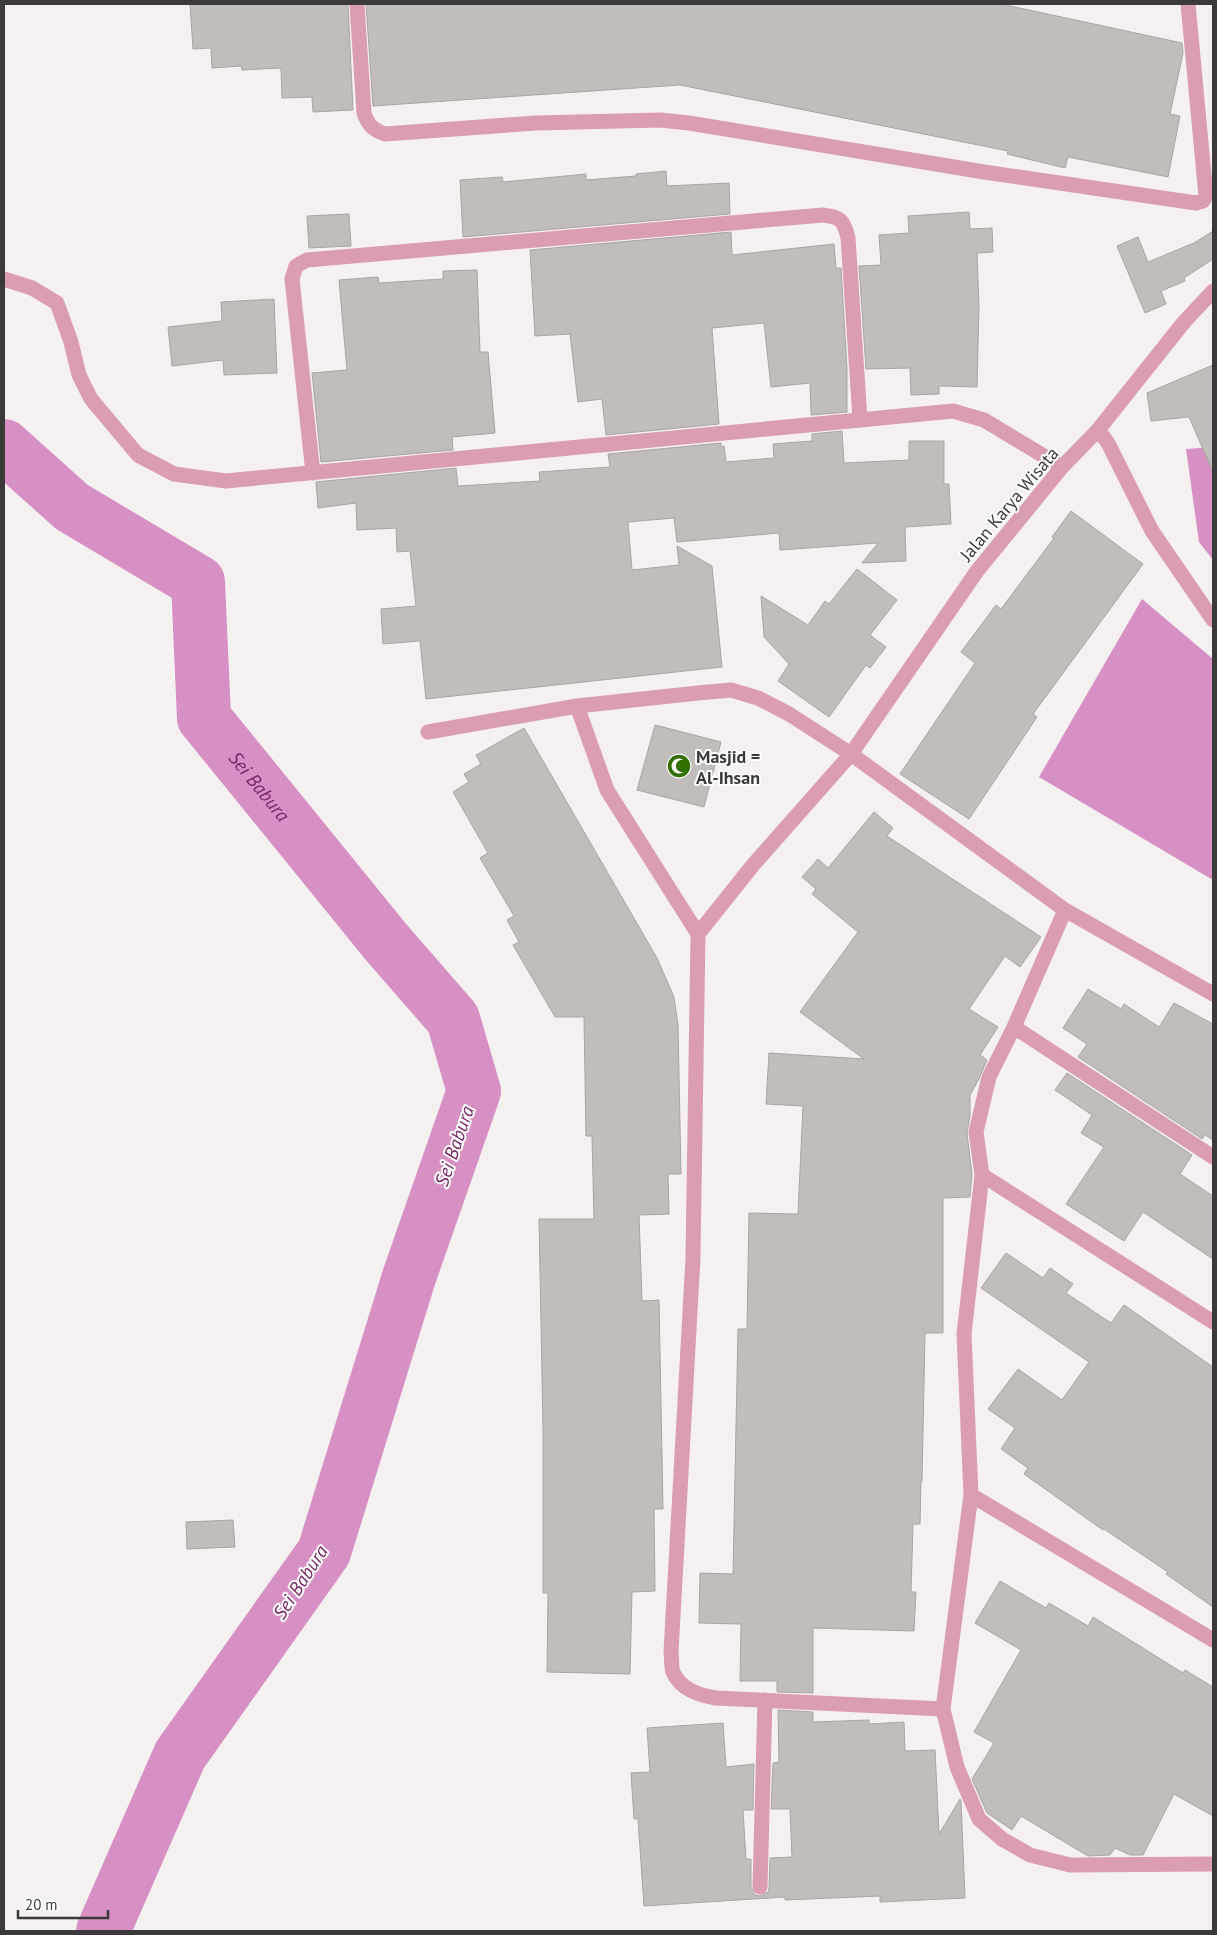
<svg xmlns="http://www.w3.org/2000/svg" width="1217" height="1935" viewBox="0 0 1217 1935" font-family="'PT Sans',sans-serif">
<rect width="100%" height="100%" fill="#f5f1f1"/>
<!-- water -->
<path fill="#d790c4" d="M1213 447V560L1199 542 1186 449Z
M1142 599 1213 659V880L1039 777Z"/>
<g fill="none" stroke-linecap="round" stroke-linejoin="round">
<!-- river -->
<path stroke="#d790c4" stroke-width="54" id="s1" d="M4 446 72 507 198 582 204 718 386 942 453 1019 474 1091 409 1277 324 1552 180 1755 103 1931"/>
</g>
<!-- building -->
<path fill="#c0bdbb" stroke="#a9a5a4" d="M190 4H348L353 110 313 112 312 97 282 98 281 68 242 70 241 66 212 68 211 48 193 49Z
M366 4H1001L1182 43 1183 53 1170 114 1180 116 1168 177 1068 157 1065 168 1007 154 1008 151 680 85 373 106Z
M666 171 667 186 729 183 730 214 463 237 460 180 502 177 503 182 586 174V180L636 176V174Z
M969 212 970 229 992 228 993 252 977 253 979 306 977 387 939 386V394L911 395 910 368 866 369 859 266 881 265 879 235 909 233 908 216Z
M349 214 351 246 309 248 307 216Z
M1213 231V259L1184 278 1185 281 1161 291 1166 304 1145 313 1117 246 1138 237 1148 262 1194 243Z
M731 232 732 255 834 244 836 268H841L847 369V412L811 415 810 383 771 387 764 323 712 328 719 424 606 435 602 399 578 402 570 334 535 336 530 250Z
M477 270 480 352H488L495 433 452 437 453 450 321 462 312 373 347 370 339 280 378 277 379 283 443 279V271Z
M274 299 277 373 224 375 223 360 172 366 168 327 222 321 221 302Z
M1213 365V472L1189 417 1151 421 1147 393Z
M842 431 844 463 909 460V441H944V484H949L951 524 905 527 906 561 862 563 878 543 780 550 779 533 677 542 674 518 628 522 632 570 679 565 677 546 712 566 722 667 426 699 420 641 383 644 381 609 416 606 410 551 397 552 396 528 357 530 356 503 318 508 316 482 456 468 458 486 540 481 539 472 610 467 608 454 721 443V447L724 446 726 462 774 458 773 444 812 441V434Z
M1071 511 1143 564 1033 714 1037 717 969 819 900 774 975 663 961 652 996 605 1001 609 1054 538 1052 537Z
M857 569 897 600 870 635 886 647 870 668 866 665 829 717 778 681 789 664 764 637 761 596 808 625 825 601 829 604Z
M655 725 721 742 704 807 637 790Z
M524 728 657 958 674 997 678 1025 681 1174H668L669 1214 639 1215 642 1301 659 1300 663 1509H654L655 1591 632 1592 630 1674 547 1672 548 1593H543V1428L539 1219H594L592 1136H586L584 1017H555L544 998 513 945 519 942 507 920 514 916 480 858 488 853 453 792 469 782 464 774 481 764 476 755Z
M874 812 893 828 887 836 1041 937 1020 967 1005 956 969 1009 998 1027 980 1055 987 1060 978 1081 970 1095V1116L967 1133 972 1174 970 1197 943 1198V1333H925L922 1481H921L920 1524H913L912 1559 911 1592H916L914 1631 813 1628V1693L777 1692V1681H740L741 1624 699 1623 700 1573 733 1574 738 1329H747L749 1213 798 1214 803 1106 766 1104 769 1053 864 1059 800 1012 858 932 812 894 816 889 802 877 818 859 828 868Z
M1088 989 1121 1009 1124 1004 1159 1027 1174 1003 1213 1024V1140L1205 1135 1202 1139 1078 1057 1087 1044 1063 1028Z
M1067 1073 1192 1155 1180 1174 1213 1196V1259L1143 1212 1124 1241 1066 1204 1104 1147 1081 1133 1092 1115 1055 1090Z
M1006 1253 1043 1278 1050 1268 1073 1284 1066 1293 1111 1323 1124 1305 1213 1367V1607L1166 1574 1168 1572 1104 1529 1103 1530 1024 1474 1028 1468 1001 1449 1015 1428 988 1409 1018 1369 1062 1400 1089 1362 981 1288Z
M233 1520 235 1547 187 1549 186 1522Z
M1000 1581 1046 1608 1049 1603 1088 1626 1093 1617 1183 1673 1185 1670 1213 1687V1816L1174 1794 1143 1855H1130L1115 1848 1110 1855 1088 1856 1021 1816 1012 1830 987 1813 972 1779 994 1743 974 1732 1021 1650 975 1623Z
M778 1710 813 1712V1722L869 1720V1724L904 1722 905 1751 935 1750 939 1834 960 1799 961 1801 965 1898 880 1902V1896L785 1900V1897L644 1906 638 1819H634L631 1773 650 1772 647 1728 723 1723 726 1767 754 1764 753 1810H743L746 1859H751V1887L755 1895 760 1896 768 1892 769 1888 770 1858 792 1857 790 1809H771L773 1763 779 1762Z"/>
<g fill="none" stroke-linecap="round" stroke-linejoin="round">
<!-- minor -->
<path stroke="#db9eb0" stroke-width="15" d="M357 4 364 113C368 125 373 130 385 134L536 123 660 120 689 123 984 172 1196 203 1203 201 1206 196 1188 4
M4 279 32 288 57 303 71 342 79 375 91 399 138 455 174 474 226 481 953 411 984 420 1062 467
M1098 430 1108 443 1152 531 1213 620
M313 473 292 279 296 266 307 260 823 215C841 217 844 221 848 238L860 419
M577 706 607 790 698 934
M428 732 577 706 698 693 731 690 758 698 789 714 851 754 1065 910 1213 994
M1065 910 1014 1027 989 1077 976 1132 982 1175 964 1334 971 1495 943 1709 957 1767 979 1819 1002 1839 1030 1855 1070 1865 1213 1864
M1014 1027 1213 1157
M982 1175 1213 1322
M971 1495 1213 1640
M943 1709 716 1698C699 1695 681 1690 673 1672 671 1667 672 1658 671 1652L693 1258 698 934 753 865 851 754 977 571 1062 467 1098 430 1184 322 1213 291
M760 1887 765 1700"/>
</g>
<!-- icons -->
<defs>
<g id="mosque-disc" transform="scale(1.25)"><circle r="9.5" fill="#337002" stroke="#fff"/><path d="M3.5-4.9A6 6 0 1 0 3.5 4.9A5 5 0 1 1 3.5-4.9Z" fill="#fff"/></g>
</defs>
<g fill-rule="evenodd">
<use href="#mosque-disc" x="679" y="766"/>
</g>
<g text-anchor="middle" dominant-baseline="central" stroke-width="4" stroke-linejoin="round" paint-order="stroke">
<!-- street labels -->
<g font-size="18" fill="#3b3939" stroke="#fff">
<text transform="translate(1009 504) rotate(-50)">Jalan Karya Wisata</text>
</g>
<!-- poi labels -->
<g font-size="18" font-weight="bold" fill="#3b3939" stroke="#fff" text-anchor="start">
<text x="696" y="756">Masjid =<tspan x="696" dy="21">Al-Ihsan</tspan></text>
</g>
<!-- water labels -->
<g font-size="19" font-style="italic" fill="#782567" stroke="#fff">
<text stroke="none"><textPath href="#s1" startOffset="462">Sei Babura</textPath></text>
<text transform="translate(454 1146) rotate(-71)">Sei Babura</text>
<text transform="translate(300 1582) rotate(-57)">Sei Babura</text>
</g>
</g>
<!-- border -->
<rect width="1217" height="1935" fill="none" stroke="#3b3939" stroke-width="10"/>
<!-- scale -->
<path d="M18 1910v8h90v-8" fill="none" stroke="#3b3939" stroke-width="2.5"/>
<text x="25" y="1910" font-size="15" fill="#3b3939" stroke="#ffffff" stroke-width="4" paint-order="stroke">20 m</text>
</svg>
